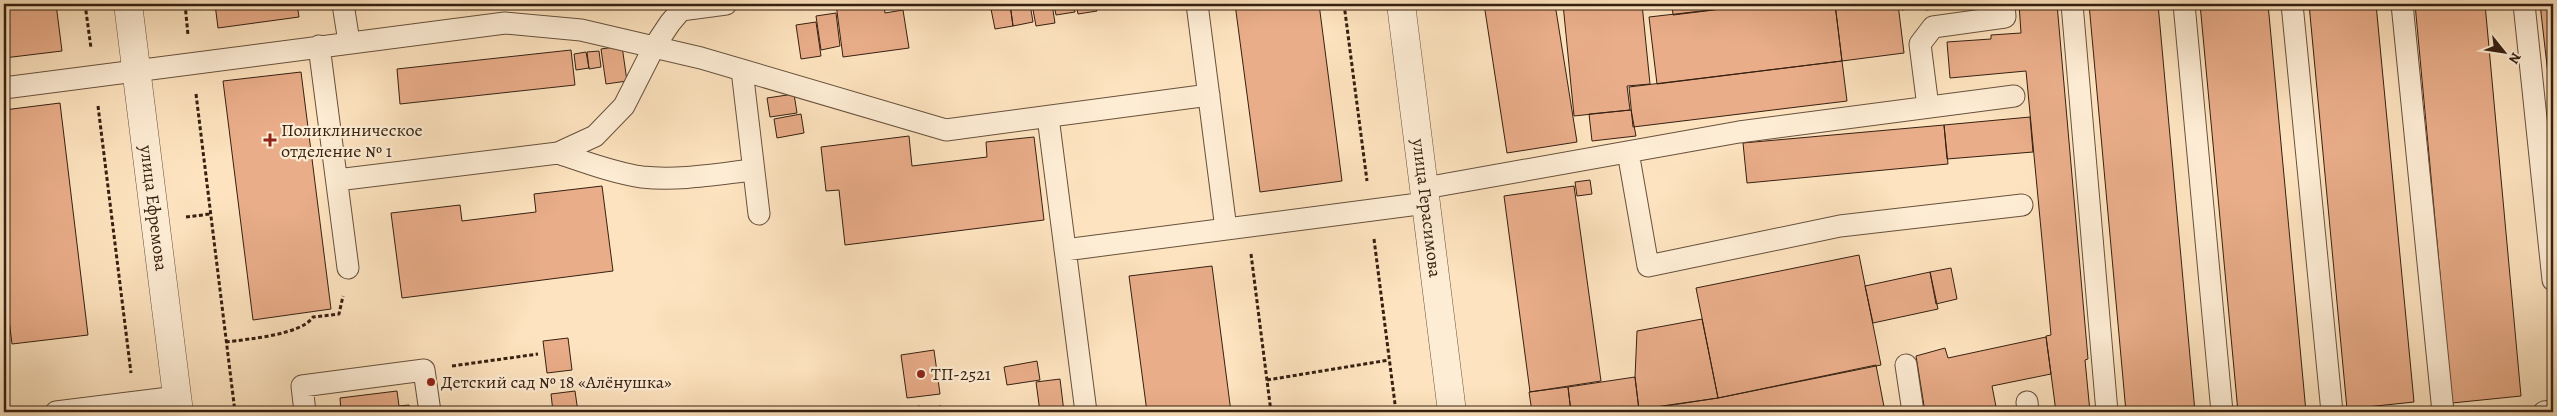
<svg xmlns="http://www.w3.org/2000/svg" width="2557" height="416" viewBox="0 0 2557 416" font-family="Alegreya,serif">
<rect width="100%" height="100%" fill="#fde3bf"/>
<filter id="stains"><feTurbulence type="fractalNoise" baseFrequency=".004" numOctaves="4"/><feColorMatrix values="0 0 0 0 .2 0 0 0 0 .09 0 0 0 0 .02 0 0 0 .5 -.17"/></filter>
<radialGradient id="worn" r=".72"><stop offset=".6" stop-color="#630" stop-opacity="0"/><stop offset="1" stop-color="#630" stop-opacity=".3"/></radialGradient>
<!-- building -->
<path fill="#e9ad89" stroke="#362011" d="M4 4H56L62 51 4 58Z
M215 4H297L299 17 218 28Z
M836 4H884L885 13 903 10 909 48 843 57Z
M990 4H1010L1013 26 995 29Z
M1010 4H1030L1033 22 1013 26Z
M1032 4H1052L1055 23 1036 26Z
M1054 4H1073L1075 12 1056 15Z
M1076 4H1095L1097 11 1078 14Z
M1098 4H1117L1098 6Z
M1235 4H1319L1342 181 1260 192Z
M1484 4H1555L1577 142 1507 153Z
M1563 4H1642L1650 84 1627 86 1630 110 1574 116Z
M1672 4H1763L1673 15Z
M1763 4H1835L1842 61 1657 84 1649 17Z
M1835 4H1898L1904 53 1842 61Z
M1901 4H1976L1926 10 1925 6 1902 10Z
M2019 4H2057L2088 359 2085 360 2090 412H2056L2046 336 2051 335 2026 71 1950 78 1947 42 1991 39V35L2021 33Z
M2089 4H2158L2195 412H2126Z
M2200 4H2268L2306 412H2238Z
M2309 4H2376L2414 402 2347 409Z
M2415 4H2485L2521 396 2452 403Z
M2540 4H2553V118Z
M836 13 840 46 821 50 816 16Z
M816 22 821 56 801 59 796 25Z
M622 46 627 81 606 84 601 49Z
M571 50 575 85 400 104 397 69Z
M599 51 601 67 589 69 587 52Z
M586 52 589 68 576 70 574 54Z
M1842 61 1847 101 1633 127 1629 87Z
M301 72 331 309 253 320 223 81Z
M794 94 797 113 770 117 767 98Z
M60 103 88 335 12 344 4 278V110Z
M1631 110 1636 136 1592 141 1589 114Z
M801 114 804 133 777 138 774 119Z
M2030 117 2033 152 1947 159 1944 125Z
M1944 125 1948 164 1747 183 1743 143Z
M909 136 912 166 987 157 986 142 1034 137 1044 220 845 245 839 190 826 191 821 147Z
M1590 180 1592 194 1577 196 1575 182Z
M602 186 613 271 402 298 391 213 460 205 462 221 536 212 534 194Z
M1574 186 1601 381 1530 392 1504 196Z
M1859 255 1881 365 1718 398 1696 288Z
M1212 266 1231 412H1147L1129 276Z
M1951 268 1957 299 1936 304 1930 272Z
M1930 272 1938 309 1873 323 1865 286Z
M1702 319 1718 398 1639 410 1635 377 1637 331Z
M2046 337 2051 374 1992 386 1997 412H1925L1916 356 1945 348 1948 358Z
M568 338 572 370 547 373 543 341Z
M934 350 940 394 907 398 901 355Z
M1037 361 1040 380 1007 385 1004 367Z
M1876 365 1885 412H1620L1718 398Z
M1635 377 1639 410 1571 412 1568 387Z
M1060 379 1064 412H1040L1036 382Z
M1568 387 1571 412H1532L1529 392Z
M397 391 399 406 409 405 410 412H341L340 398Z
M575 391 578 412H553L551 394Z
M920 406 921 412H908L907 408Z
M941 406 942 412H921L920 409Z"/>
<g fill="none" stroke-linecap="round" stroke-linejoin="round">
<!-- service casing -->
<g stroke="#68513c" stroke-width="23">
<path id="service" d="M343 4 349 42
M1197 4 1226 229
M2072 4 2107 412
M2184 4 2222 412
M2292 4 2332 412
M2402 4 2443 412
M2524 4 2553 280
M319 46 348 268
M742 70 759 214
M4 88 505 23 581 30 701 58 946 130 1209 95
M1928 107 1920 44 1933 27 2005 17 2004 4
M1048 117 1086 412
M1628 152 1648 266 1840 226 2022 205
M558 153C585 162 614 173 642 177 679 181 717 174 753 170
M337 180 558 153 595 136 624 106 654 47 670 23 681 10 726 4
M1425 188 1739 132 2014 96
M1065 250 1426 203
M1906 365 1913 412
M2027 402 2028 412
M56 412 177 397
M305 412 302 386 424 370 430 412
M2544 412 2553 411"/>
</g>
<!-- minor casing -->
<g stroke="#68513c" stroke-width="29">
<path id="minor" d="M128 4 179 412
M1401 4 1452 412"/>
</g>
<!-- path -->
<path stroke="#362011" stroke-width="3" stroke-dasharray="4 2.5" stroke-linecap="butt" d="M85 4 91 48
M185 4 188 35
M1344 4 1367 181
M196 94 235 412
M98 106 131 373
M186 217 210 214
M1374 239 1396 412
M1251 254 1271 412
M226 342C248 339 301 335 313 317L339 314 343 296
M452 366 538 354
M1267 380 1389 360"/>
<!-- service -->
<use href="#service" stroke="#feedd5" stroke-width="21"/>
<!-- minor -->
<use href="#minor" stroke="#feedd5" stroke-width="28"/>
</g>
<!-- markers -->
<g fill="#8f2418" stroke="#feedd5" stroke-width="2">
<path d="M267.5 132.5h5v5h5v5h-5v5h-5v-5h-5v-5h5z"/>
<circle cx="921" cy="374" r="5"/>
<circle cx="431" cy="382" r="5"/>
</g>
<g text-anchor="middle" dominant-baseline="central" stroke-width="4.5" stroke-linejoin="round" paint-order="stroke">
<!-- poi labels -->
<g font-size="18" fill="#362011" stroke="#feedd5" text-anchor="start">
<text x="281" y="130">Поликлиническое<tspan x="281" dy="21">отделение № 1</tspan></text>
<text x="931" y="374">ТП-2521</text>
<text x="441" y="382">Детский сад № 18 «Алёнушка»</text>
</g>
<!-- street labels -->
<g font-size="18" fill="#362011" stroke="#feedd5">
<text transform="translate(154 208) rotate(83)">улица Ефремова</text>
<text transform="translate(1427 208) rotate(83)">улица Герасимова</text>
</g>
</g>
<!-- margin -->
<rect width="2557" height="416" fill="none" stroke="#fde3bf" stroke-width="20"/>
<rect x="5" y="5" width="2547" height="406" fill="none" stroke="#362011" stroke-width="2.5"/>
<rect x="10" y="10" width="2537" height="396" fill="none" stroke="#362011"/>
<!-- north arrow -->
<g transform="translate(2504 52) rotate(120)" stroke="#feedd5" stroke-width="4" paint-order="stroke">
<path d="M0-4L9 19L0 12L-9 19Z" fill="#362011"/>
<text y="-8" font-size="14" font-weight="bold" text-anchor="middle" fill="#362011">N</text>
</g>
<rect width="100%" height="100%" filter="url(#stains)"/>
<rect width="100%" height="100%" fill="url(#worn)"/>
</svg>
